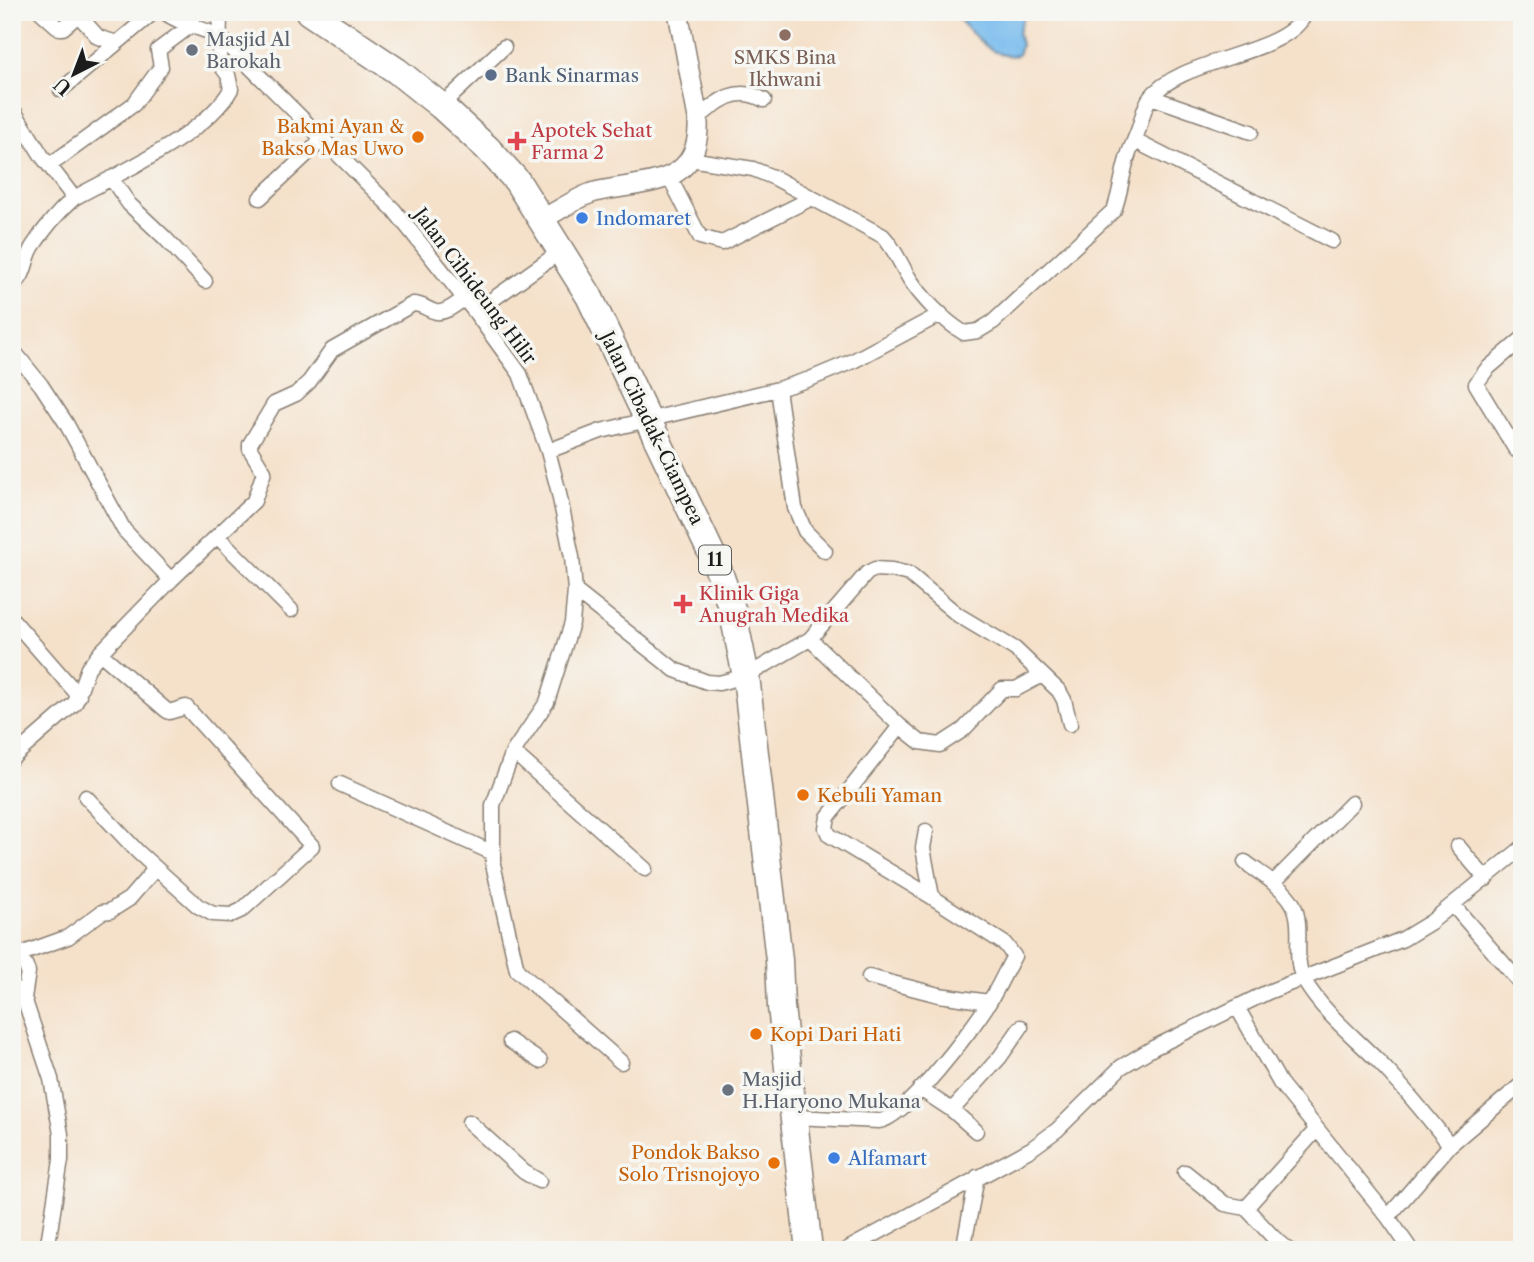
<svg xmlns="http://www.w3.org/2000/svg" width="1534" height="1262" viewBox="0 0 1534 1262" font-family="'Libre Caslon Text',serif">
<rect width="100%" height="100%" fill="#f6f6f2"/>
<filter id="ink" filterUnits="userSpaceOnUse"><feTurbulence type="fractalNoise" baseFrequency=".0143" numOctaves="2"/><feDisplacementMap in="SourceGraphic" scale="14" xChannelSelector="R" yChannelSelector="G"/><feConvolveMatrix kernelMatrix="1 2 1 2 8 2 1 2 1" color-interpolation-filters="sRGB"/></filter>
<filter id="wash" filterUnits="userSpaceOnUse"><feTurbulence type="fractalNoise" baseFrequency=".00686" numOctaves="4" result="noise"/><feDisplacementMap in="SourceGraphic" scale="28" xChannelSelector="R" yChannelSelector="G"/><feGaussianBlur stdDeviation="1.57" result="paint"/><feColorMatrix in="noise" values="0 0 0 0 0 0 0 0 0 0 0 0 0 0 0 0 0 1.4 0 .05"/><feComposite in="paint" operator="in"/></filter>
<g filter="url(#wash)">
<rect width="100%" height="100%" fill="#f5e1ca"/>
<!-- water -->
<path fill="#77bbed" stroke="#4a6c84" stroke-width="2" d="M952 12H1025L1018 33 1021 45 1018 55C990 61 970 29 952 12Z"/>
</g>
<g filter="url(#ink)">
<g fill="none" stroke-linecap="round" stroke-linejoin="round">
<!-- street casing -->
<g stroke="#887e73" stroke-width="17">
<path id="street" d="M41 12 59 28H63L76 17 81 18 98 37 117 43
M164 12C180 24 201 28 219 36L394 210 475 312 520 374 548 451 558 489 572 557 575 591 572 623 547 702 513 752 493 805V864L517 970 621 1062
M61 90 154 12
M1151 97 1251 132
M441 106 504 47
M12 108 42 156 74 198
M698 118C719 100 737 85 764 100
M1135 141 1332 241
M690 159 753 169 775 178 883 236C895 249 900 263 909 278 922 298 944 321 964 333L978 331 993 322 1114 210C1121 192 1122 172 1129 153 1132 145 1136 137 1139 128 1142 119 1144 106 1150 98 1182 56 1287 57 1306 12
M50 165 134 104 161 67 158 50 193 24
M111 178 129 204 165 238 205 281
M670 178 700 237 722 243 812 198
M260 198 323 139
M12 286C27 276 24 260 33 246 44 229 58 212 74 198 119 173 207 134 231 89L228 75 219 63 220 12
M475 312 561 251
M12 349 41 385 66 423 124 530 171 580
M778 389 795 508 805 531 825 551
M1516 450 1476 384 1487 369 1522 339
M548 451 601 431 778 389 810 379 853 361 941 314
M217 536 291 610
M575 591 675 670 707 682 719 683 746 676 810 639 867 573 875 569 892 570 909 574 958 615 1015 649 1059 691 1064 700 1070 724
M12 619 79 696
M900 726 920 742 940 745 963 730 1002 689H1016L1042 675
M513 752 645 869
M12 758 75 703 88 668 100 653 171 580 254 501 264 472 250 449V444L274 404 296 394 309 382 332 350 413 304C423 304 427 310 436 312 445 314 456 304 464 299
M340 784 493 853
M86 797 138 852 198 906 213 914 231 915 242 910 312 846 186 707 169 712 166 710 100 653
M926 831 923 848 932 897
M1458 846 1486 879
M1245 862C1260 874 1283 886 1293 904 1305 928 1291 958 1305 982 1324 1013 1351 1034 1377 1060 1403 1086 1427 1116 1450 1145
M1273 883 1352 803
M1453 905 1522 985
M12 950 25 964 28 972 24 998 51 1079 61 1134V1160L47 1250
M18 955 68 937 102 912 110 911 129 899 155 869
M869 977 939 995 989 1002
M12 986 24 998
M1237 1007 1280 1083 1388 1217 1411 1250
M510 1041 540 1061
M920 1089 952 1110 1000 1057 1021 1027
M952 1110 976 1131
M794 1117 879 1121C905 1119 973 1028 988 1004 998 989 1005 972 1014 956L1005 944 932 897 829 835 826 828 828 817 900 726 810 639
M469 1122 524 1172 539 1181
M1185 1172 1225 1204 1246 1208 1273 1237 1289 1250
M1246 1208 1317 1129
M1388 1217 1450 1145 1522 1084
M846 1250 1031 1149 1057 1130 1121 1067 1153 1048 1268 992 1403 939 1431 922 1522 848
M963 1250 977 1177"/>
</g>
<!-- secondary casing -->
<g stroke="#887e73" stroke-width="22">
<path id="secondary" d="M542 219C559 211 577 197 595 192 645 180 702 189 698 118L678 12"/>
</g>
<!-- highway casing -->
<g stroke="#887e73" stroke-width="29">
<path id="highway" d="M309 12 397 71 441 106 487 148 517 181 589 296 716 563 732 609 746 676 779 960 781 1007 809 1250"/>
</g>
<!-- street -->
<use href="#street" stroke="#fff" stroke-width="14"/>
<!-- secondary -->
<use href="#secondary" stroke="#fff" stroke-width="19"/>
<!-- highway -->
<use href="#highway" stroke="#fff" stroke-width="26"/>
</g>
</g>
<!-- markers -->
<circle fill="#8d6e63" stroke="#f6f6f2" stroke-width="2.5" cx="785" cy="35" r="7"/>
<g fill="#6b7280" stroke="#f6f6f2" stroke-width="2.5">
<circle cx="192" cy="50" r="7"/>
<circle cx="728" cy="1090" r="7"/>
</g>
<circle fill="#5c6f8a" stroke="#f6f6f2" stroke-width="2.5" cx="491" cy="75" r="7"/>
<g fill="#e8710a" stroke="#f6f6f2" stroke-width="2.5">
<circle cx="418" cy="137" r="7"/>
<circle cx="803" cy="795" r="7"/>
<circle cx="756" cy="1034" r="7"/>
<circle cx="774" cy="1163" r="7"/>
</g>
<g fill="#e0444e" stroke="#f6f6f2" stroke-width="2.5">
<path d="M513.5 130.5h7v7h7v7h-7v7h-7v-7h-7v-7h7z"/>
<path d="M679.5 593.5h7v7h7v7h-7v7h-7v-7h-7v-7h7z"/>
</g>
<g fill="#3f7fe0" stroke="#f6f6f2" stroke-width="2.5">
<circle cx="582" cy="218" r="7"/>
<circle cx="834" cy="1158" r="7"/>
</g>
<g text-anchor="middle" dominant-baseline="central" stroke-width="7" stroke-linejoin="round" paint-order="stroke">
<!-- shield labels -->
<rect fill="#f6f6f2" stroke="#5d5d5c" stroke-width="2" x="699" y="545.5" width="32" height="29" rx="5"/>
<g font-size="18" font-weight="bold" fill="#1c1c1c">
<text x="715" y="560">11</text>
</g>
<!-- worship labels -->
<g font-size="19" fill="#5b616d" stroke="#f6f6f2" text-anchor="start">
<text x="206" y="39">Masjid Al<tspan x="206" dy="22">Barokah</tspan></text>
<text x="742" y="1079">Masjid<tspan x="742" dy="22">H.Haryono Mukana</tspan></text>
</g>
<!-- education labels -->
<g font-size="19" fill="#785e54" stroke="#f6f6f2">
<text x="785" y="57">SMKS Bina<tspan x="785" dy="22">Ikhwani</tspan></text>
</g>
<!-- service labels -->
<g font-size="19" fill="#4e5e75" stroke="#f6f6f2" text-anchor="start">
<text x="505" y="75">Bank Sinarmas</text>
</g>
<!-- food labels -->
<g font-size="19" fill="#c56008" stroke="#f6f6f2" text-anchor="end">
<text x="404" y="126">Bakmi Ayan &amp;<tspan x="404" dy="22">Bakso Mas Uwo</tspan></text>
<text x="817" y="795" text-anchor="start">Kebuli Yaman</text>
<text x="770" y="1034" text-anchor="start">Kopi Dari Hati</text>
<text x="760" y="1152">Pondok Bakso<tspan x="760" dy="22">Solo Trisnojoyo</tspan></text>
</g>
<!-- health labels -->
<g font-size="19" fill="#be3a42" stroke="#f6f6f2" text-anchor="start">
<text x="531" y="130">Apotek Sehat<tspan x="531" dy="22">Farma 2</tspan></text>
<text x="699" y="593">Klinik Giga<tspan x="699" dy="22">Anugrah Medika</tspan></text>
</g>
<!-- shop labels -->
<g font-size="19" fill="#366cbe" stroke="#f6f6f2" text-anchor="start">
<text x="596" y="218">Indomaret</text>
<text x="848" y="1158">Alfamart</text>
</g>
<!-- street labels -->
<g font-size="19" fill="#1c1c1c" stroke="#f6f6f2">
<text transform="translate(475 286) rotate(53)">Jalan Cihideung Hilir</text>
<text transform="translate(652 428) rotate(64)">Jalan Cibadak-Ciampea</text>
</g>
</g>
<!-- margin -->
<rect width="1534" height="1262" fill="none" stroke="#f6f6f2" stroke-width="42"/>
<!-- north arrow -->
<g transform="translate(74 74) rotate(222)" stroke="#f6f6f2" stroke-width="5" paint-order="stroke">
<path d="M0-5L12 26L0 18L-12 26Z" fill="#1c1c1c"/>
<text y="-10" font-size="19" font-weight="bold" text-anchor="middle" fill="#1c1c1c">U</text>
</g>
</svg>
